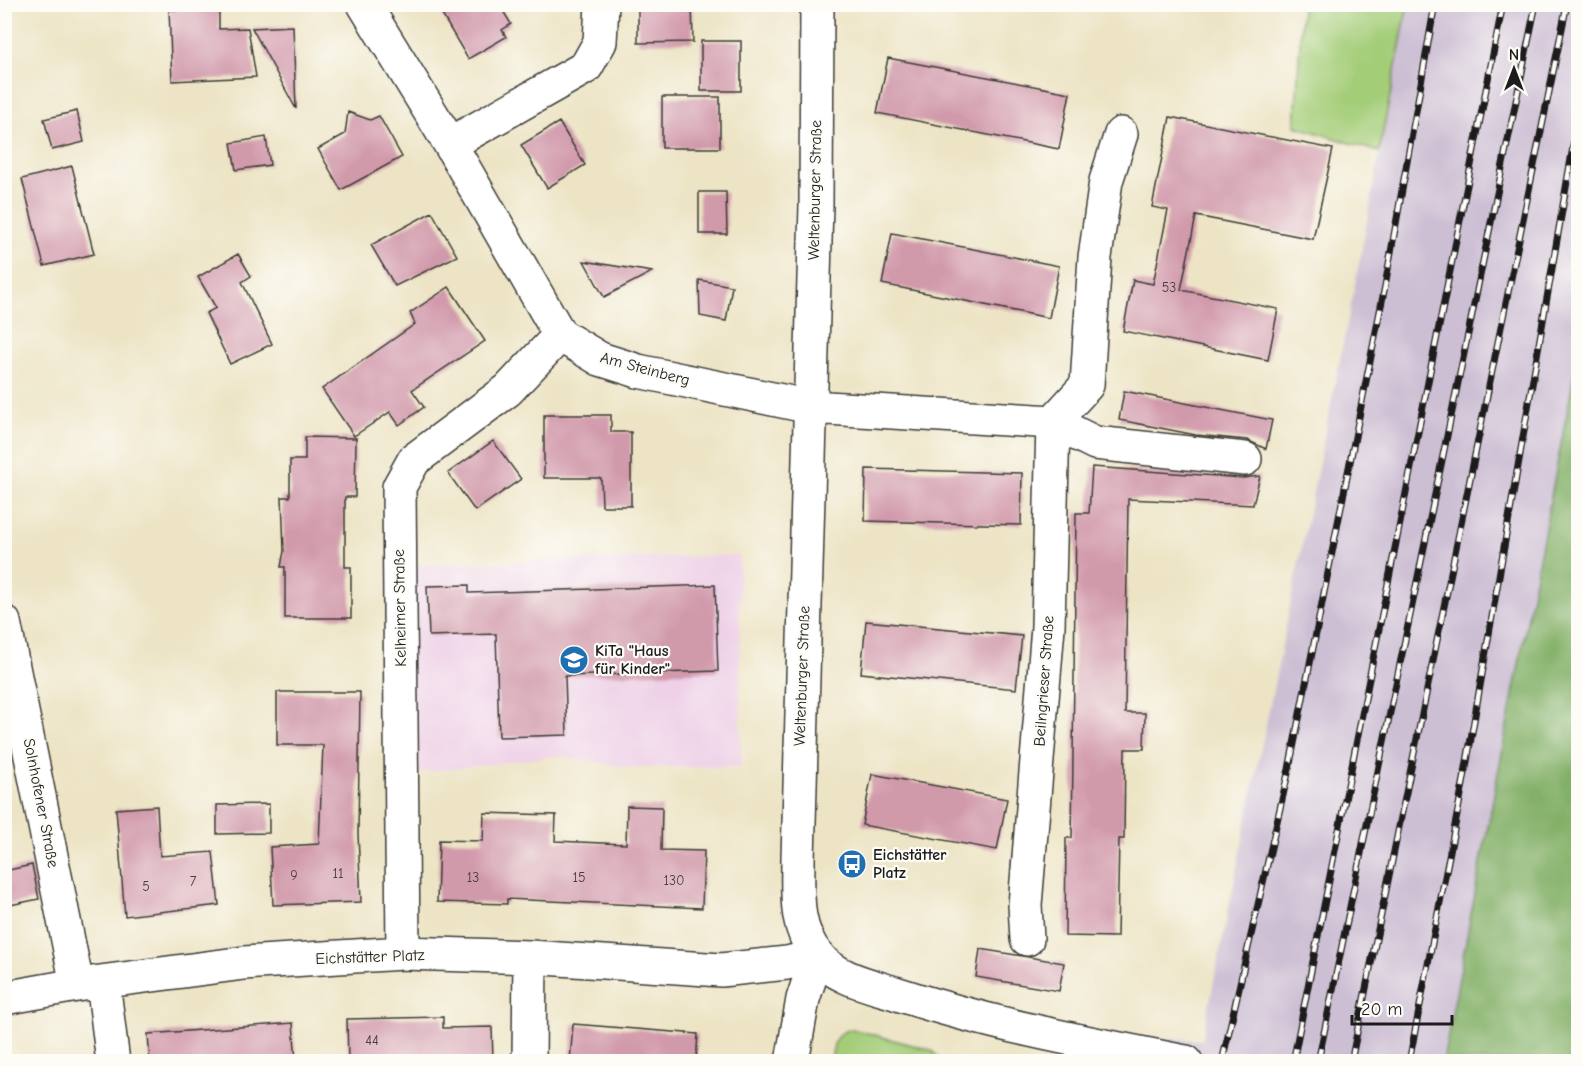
<svg xmlns="http://www.w3.org/2000/svg" width="1583" height="1066" viewBox="0 0 1583 1066" font-family="'Comic Neue',sans-serif">
<rect width="100%" height="100%" fill="#fdfcf7"/>
<filter id="ink" filterUnits="userSpaceOnUse"><feTurbulence type="fractalNoise" baseFrequency=".0167" numOctaves="2"/><feDisplacementMap in="SourceGraphic" scale="12" xChannelSelector="R" yChannelSelector="G"/><feConvolveMatrix kernelMatrix="1 2 1 2 8 2 1 2 1" color-interpolation-filters="sRGB"/></filter>
<filter id="wash" filterUnits="userSpaceOnUse"><feTurbulence type="fractalNoise" baseFrequency=".008" numOctaves="4" result="noise"/><feDisplacementMap in="SourceGraphic" scale="24" xChannelSelector="R" yChannelSelector="G"/><feGaussianBlur stdDeviation="1.35" result="paint"/><feColorMatrix in="noise" values="0 0 0 0 0 0 0 0 0 0 0 0 0 0 0 0 0 1.4 0 .05"/><feComposite in="paint" operator="in"/></filter>
<g filter="url(#wash)">
<rect width="100%" height="100%" fill="#ede4c5"/>
<!-- built -->
<path fill="#eed0e7" d="M739 555 741 767H627L558 756 409 774 407 565Z"/>
<!-- industrial -->
<path fill="#ccbed3" d="M1408 5H1578V355L1443 1061 1149 1062 1156 1038 1202 1040 1354 290Z"/>
<!-- green -->
<path fill="#a4cd78" stroke="#60744a" stroke-width="1.5" d="M1302 5H1408L1379 152 1295 126Z
M852 1029 931 1050 942 1061H831C834 1044 833 1033 852 1029Z"/>
<!-- forest -->
<path fill="#83b068" stroke="#506642" stroke-width="1.5" d="M1578 355V1061H1443Z"/>
<g id="blocks">
<!-- building -->
<path fill="#d19aab" d="M455 4H499L511 24 502 30 506 37 468 59 441 13Z
M638 4H692L693 42 638 43Z
M219 8V29L248 28 256 77 172 81 169 10Z
M293 26 296 109 252 28Z
M701 41H741V91H701Z
M888 58 1070 93 1059 149 877 113Z
M662 97H720V148H662Z
M77 111 84 142 52 150 44 119Z
M348 112 370 120 379 116 402 157 341 190 318 149 345 134Z
M1170 117 1333 149 1313 239 1196 216 1181 290 1278 309 1268 360 1123 331 1133 280 1153 284 1168 210 1152 207Z
M559 122 585 165 547 188 521 145Z
M266 137 270 165 236 170 231 143Z
M72 166 94 254 44 266 22 179Z
M699 192H726L727 234H699Z
M432 212 457 256 395 286 371 245Z
M892 233 1059 266 1049 318 882 284Z
M238 254 251 276 242 282 272 344 230 364 206 313 216 308 198 277Z
M584 261 652 272 604 297Z
M699 280 732 286 726 321 700 316Z
M449 287 485 341 412 390 424 407 399 425 390 412 354 436 322 389 415 324 410 313Z
M1124 391 1272 420 1266 449 1247 440 1196 435 1119 420Z
M544 415H611V432H631V506H602L601 478H544Z
M305 437 356 438 355 497H345V567H351V618H285V567H281L284 551 282 497H290V460H305Z
M493 441 521 479 475 511 448 473Z
M1092 467 1243 478 1260 476 1253 505 1128 499 1125 713H1145L1144 749H1125L1124 839H1119L1117 937 1065 936 1066 838H1072L1076 513H1089Z
M866 469 1022 473 1021 525 865 521Z
M469 585V593L715 585 718 671 565 676 567 735 499 737 496 634 429 636 427 586Z
M866 621 1022 636 1016 689 861 673Z
M277 692H360L358 834 361 902 273 905 270 847 319 844 323 745H277Z
M872 774 1007 799 997 850 862 825Z
M269 804V833L217 834V805Z
M157 806 160 856 213 852 219 905 125 916 116 809Z
M627 806 662 807 661 850 704 851 702 908 507 899V904L437 902 439 840 483 841 484 813 556 815 555 841 626 844Z
M32 865 39 899 10 905 4 871Z
M980 949 1064 963 1059 991 976 977Z
M443 1017V1028L492 1027 493 1062H348L347 1019Z
M293 1023 296 1062H150L148 1034Z
M573 1024 698 1034 696 1062H570Z"/>
</g>
</g>
<g filter="url(#ink)">
<use href="#blocks" fill-opacity="0" stroke="#3b3a35" stroke-width="1.5"/>
<g fill="none" stroke-linecap="round" stroke-linejoin="round">
<!-- minor casing -->
<g stroke="#3b3a35" stroke-width="36">
<path id="minor" d="M364 4 450 144 560 335 600 359 638 371 811 407 1053 422 1095 443 1245 459
M817 4 816 205 798 859C798 893 794 926 817 955 836 979 870 985 898 994 992 1025 1089 1043 1186 1062
M450 144 586 67 600 42 602 4
M4 622 77 985
M1027 939 1025 905 1048 627 1053 422 1087 385 1095 257 1106 181 1121 134
M403 953 399 487 414 460 508 390 560 335
M103 982 113 1062
M4 998 77 985 244 963 403 953 530 957 721 970 787 963 817 956
M529 1062 530 957
M792 1062 803 999 817 956"/>
</g>
<!-- minor -->
<use href="#minor" stroke="#fff" stroke-width="33"/>
<!-- rail casing -->
<g stroke="#1c1c1c" stroke-width="7">
<path id="rail" d="M1222 1062 1289 769 1385 286 1435 4
M1293 1062 1503 4
M1318 1062 1536 4
M1351 1062 1567 4
M1409 1062 1464 779 1578 118"/>
</g>
<!-- rail -->
<use href="#rail" stroke="#fdfcf7" stroke-width="4.5" stroke-dasharray="14" stroke-linecap="butt"/>
</g>
</g>
<!-- icons -->
<defs>
<g id="school-disc" transform="scale(1.5)"><circle r="9.5" fill="#1f6fb2" stroke="#fdfcf7"/><path d="M0-5L7-2L0 1L-7-2ZM-4 1L0 2.5L4 1V4Q0 6-4 4Z" fill="#fff"/></g>
<g id="bus-disc" transform="scale(1.5)"><circle r="9.5" fill="#1f6fb2" stroke="#fdfcf7"/><path d="M-5-6H5V4H4V6H2V4H-2V6H-4V4H-5ZM-3.5-4V0h7V-4ZM-3.5 1.2v1.5H-2V1.2ZM2 1.2v1.5H3.5V1.2Z" fill="#fff"/></g>
</defs>
<g fill-rule="evenodd">
<use href="#school-disc" x="574" y="660"/>
<use href="#bus-disc" x="852" y="864"/>
</g>
<g text-anchor="middle" dominant-baseline="central" stroke-width="4.5" stroke-linejoin="round" paint-order="stroke">
<!-- number labels -->
<g font-size="14" fill="#493c40">
<text x="1169" y="287">53</text>
<text x="338" y="873">11</text>
<text x="294" y="875">9</text>
<text x="473" y="877">13</text>
<text x="579" y="877">15</text>
<text x="674" y="880">130</text>
<text x="193" y="881">7</text>
<text x="146" y="886">5</text>
<text x="372" y="1040">44</text>
</g>
<!-- street labels -->
<g font-size="16" fill="#1c1c1c" stroke="#fdfcf7">
<text transform="translate(815 190) rotate(-89)">Weltenburger Straße</text>
<text transform="translate(645 369) rotate(15)">Am Steinberg</text>
<text transform="translate(400 608) rotate(-91)">Kelheimer Straße</text>
<text transform="translate(802 676) rotate(-88)">Weltenburger Straße</text>
<text transform="translate(1044 681) rotate(-86)">Beilngrieser Straße</text>
<text transform="translate(41 803) rotate(79)">Solnhofener Straße</text>
<text transform="translate(370 957) rotate(-2)">Eichstätter Platz</text>
</g>
<!-- poi labels -->
<g font-size="16" font-weight="bold" fill="#1c1c1c" stroke="#fdfcf7" text-anchor="start">
<text x="595" y="651">KiTa "Haus<tspan x="595" dy="18">für Kinder"</tspan></text>
<text x="873" y="855">Eichstätter<tspan x="873" dy="18">Platz</tspan></text>
</g>
</g>
<!-- margin -->
<rect width="1583" height="1066" fill="none" stroke="#fdfcf7" stroke-width="24"/>
<!-- north arrow -->
<g transform="translate(1514 69)" stroke="#fdfcf7" stroke-width="4.5" paint-order="stroke">
<path d="M0-4.5L10 22L0 15L-10 22Z" fill="#1c1c1c"/>
<text y="-9" font-size="16" font-weight="bold" text-anchor="middle" fill="#1c1c1c">N</text>
</g>
<!-- scale -->
<path d="M1352 1015v9h100v-9" fill="none" stroke="#1c1c1c" stroke-width="3"/>
<text x="1361" y="1015" font-size="18" fill="#1c1c1c" stroke="#fdfcf7" stroke-width="4.5" paint-order="stroke">20 m</text>
</svg>
